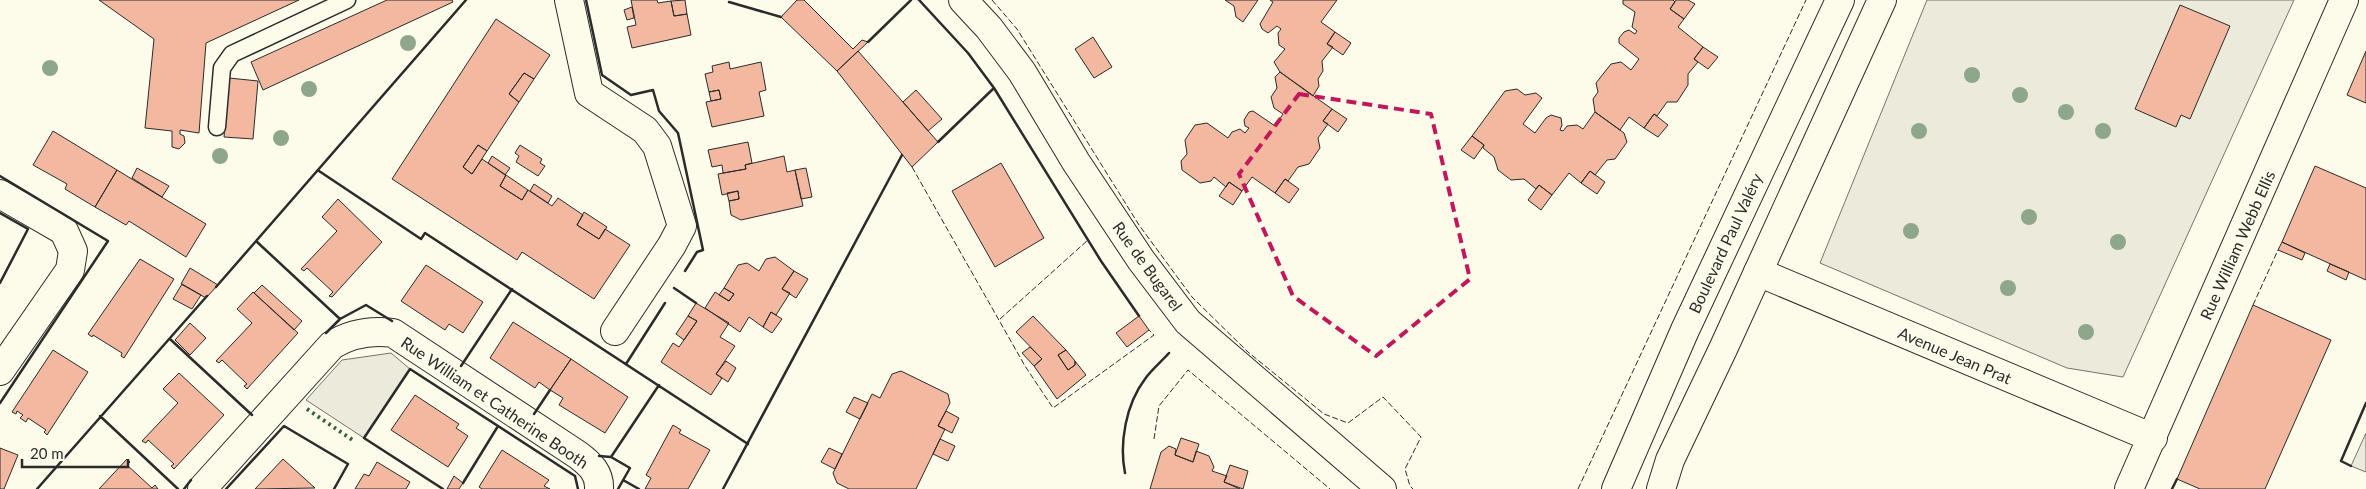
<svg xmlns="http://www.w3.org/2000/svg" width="2366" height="489" viewBox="0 0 2366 489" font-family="Lato,sans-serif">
<rect width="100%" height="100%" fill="#fdfbea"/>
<!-- green -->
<path fill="#ecebdb" stroke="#74746e" d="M1927 0H2294L2123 377 2067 368 1820 263Z
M2366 433V472L2351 466Z"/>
<!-- parking -->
<path fill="#eceadb" stroke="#74746e" d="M391 353 410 369 364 438 306 400 342 360Z"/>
<!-- building -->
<path fill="#f2b8a0" stroke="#2b2b2b" d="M99 0H299L206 43 199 133 180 130V134L184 136 185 143 179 149 172 147V131L145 128 154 39Z
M387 0H452L453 2 263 90 251 62Z
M631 0H657L658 3 671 1 674 16 687 14 691 35 632 48 627 27 636 25Z
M685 0 687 14 674 16 671 1Z
M797 0H804L853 49 862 40 868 42 837 71 781 17Z
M1225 0H1258L1243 22 1236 17 1234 6Z
M1270 0H1337L1321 22 1335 32 1327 44 1333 47 1322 61 1323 71 1318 79 1319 86 1313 96 1280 72 1274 62 1285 49 1279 45 1278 33 1281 29 1277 26 1268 33 1262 29 1260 24 1273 2Z
M1623 0H1673L1675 2 1670 9 1684 19 1678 27 1703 47 1694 59 1698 62 1688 74V85L1677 102H1667L1657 116 1654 114 1644 128 1629 117 1620 130 1595 112 1593 99 1598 92 1596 83 1611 64 1621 62 1631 70 1639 59 1619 43V38L1624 32 1629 30 1635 34 1637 31 1632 27 1635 12 1623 4Z
M1676 0H1688L1695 4 1684 19 1670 9Z
M2180 5 2230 26 2190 119 2181 115 2176 127 2135 109Z
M632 7 634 18 627 20 624 10Z
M496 19 550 55 534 79 524 73 509 94 519 102 487 151 478 145 463 167 472 174 482 159 506 175 500 186 522 200 528 190 552 206 558 198 583 215 577 225 599 239 605 229 630 245 594 299 522 252 517 260 392 179Z
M1335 32 1351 43 1343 55 1327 44Z
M1093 37 1112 67 1094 78 1075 49Z
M1703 47 1718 57 1708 69 1694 59Z
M858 51 938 142 912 167 837 71Z
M2366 51V103L2347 95Z
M729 62 730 69 761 62 766 90 759 92 764 116 712 127 706 102 721 99 719 90 709 92 705 74 713 72 712 66Z
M1280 72 1332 109 1323 121 1328 124 1318 138 1320 148 1309 164 1298 167 1288 181 1285 179 1275 193 1252 177 1242 191 1229 182 1226 187 1214 177 1211 181 1200 183 1182 170 1181 161 1187 154 1185 140 1195 125 1207 123 1228 138 1232 132 1240 129 1245 133 1249 128 1245 126 1244 120 1249 112 1253 111 1275 126 1283 114 1274 108 1271 97 1277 88 1275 77Z
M524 73 534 79 519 102 509 94Z
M229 78 258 81 253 139 224 137Z
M1517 89 1525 95 1536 93 1542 98 1523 124 1535 133 1546 118 1551 115 1561 118 1562 125 1560 130 1563 131 1567 126 1577 125 1583 129 1595 112 1624 133 1627 142 1615 159 1607 160 1595 175 1590 171 1581 183 1569 173 1552 195 1539 185 1536 189 1524 179 1511 180 1498 170 1494 157 1483 148 1484 145 1472 136 1505 91Z
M719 90 721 99 711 101 709 92Z
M916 90 942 119 928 131 903 102Z
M1332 109 1347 119 1338 132 1323 121Z
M1654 114 1668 125 1658 137 1644 128Z
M53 131 117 170 95 207 65 189 67 184 33 165Z
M1472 136 1484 145 1474 159 1461 150Z
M748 142 752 163 745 165 746 169 723 173 722 165 712 167 708 150Z
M478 145 487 151 472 174 463 167Z
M520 145 542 159 540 163 545 166 538 176 516 162 519 156 515 153Z
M492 156 510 168 505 175 488 163Z
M784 156 787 172 795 170 803 206 741 220 731 215 729 201 739 199 738 191 722 195 718 174 746 169 745 165Z
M1001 163 1044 238 995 267 952 191Z
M2315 166 2366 188V280L2282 242Z
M137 168 169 186 162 197 132 178Z
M806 168 812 197 801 199 795 170Z
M117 170 206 224 186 257 129 221 126 225 95 207Z
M1590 171 1605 182 1597 194 1581 183Z
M506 175 528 190 522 200 500 186Z
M1285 179 1299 189 1289 203 1275 193Z
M1229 182 1242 191 1233 205 1219 196Z
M534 184 552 196 548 203 530 191Z
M1539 185 1552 195 1541 210 1528 200Z
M738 191 739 199 729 201 727 193Z
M338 199 382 242 332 297 329 296 333 292 307 268 304 271 301 269 337 231 322 217Z
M584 212 607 227 599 239 577 225Z
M2282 242 2305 253 2302 260 2278 250Z
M775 257 794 271 782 289 790 293 776 315 771 312 763 327 749 317 740 332 705 308 715 292 729 301 734 294 724 288 738 265 747 263 759 271 766 259Z
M140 259 174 279 124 358 121 356 122 353 93 335 92 337 88 334Z
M2330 264 2349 272 2346 280 2327 271Z
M426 265 483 302 463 333 449 324 445 330 401 301Z
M190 268 218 285 206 298 181 284Z
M794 271 808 279 796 298 782 289Z
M182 284 201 295 192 309 173 299Z
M262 285 302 321 294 330 254 293Z
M724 288 734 294 729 301 719 295Z
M253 292 298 333 247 389 244 386 247 384 222 360 219 363 216 361 252 323 237 309Z
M696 303 729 323 720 337 735 346 716 374 722 378 711 395 661 362 673 343 679 347 697 321 688 316Z
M2253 305 2331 340 2265 489H2200L2177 479Z
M771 312 782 319 772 333 763 327Z
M688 316 697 321 684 340 676 334Z
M1033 316 1066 350 1058 355 1068 370 1075 365V361L1086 375 1057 399 1034 366 1042 359 1016 332Z
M1139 316 1149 330 1127 347 1116 333Z
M513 322 571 359 550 390 539 382 535 388 490 358Z
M190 323 206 338 190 355 175 340Z
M1030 347 1042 359 1034 366 1022 353Z
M53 350 88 372 47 435 44 432 46 430 28 418 26 422 20 418 23 415 17 411 16 414 12 412Z
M1066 350 1075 361V365L1068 370 1058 355Z
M571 359 628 397 605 433 559 405 563 398 550 390Z
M726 361 736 368 728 382 716 374Z
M901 371 948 394 950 403 938 426 945 429 916 489H849L837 483 833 473 872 394 880 398 892 374Z
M179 373 224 415 174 469 171 466 174 464 148 440 146 443 142 441 178 403 163 389Z
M415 395 459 424 456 428 468 436 448 467 391 430Z
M854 397 868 403 860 419 846 412Z
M946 411 959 418 952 433 938 426Z
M673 425 681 430 679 433 710 450 688 489H645L651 478 646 475Z
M1181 438 1199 444 1193 462 1175 455Z
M940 439 955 446 948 461 933 454Z
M1169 446 1176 449 1175 455 1193 462 1196 451 1209 456 1214 467 1212 471 1227 476 1224 482 1240 489H1150L1161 452Z
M0 448 18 455 4 489H0Z
M829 448 842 454 835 469 821 462Z
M502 450 549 480 544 486 550 489H482L479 487Z
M127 459 130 462 127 465 152 488 155 485 158 489H99Z
M283 459 315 488 255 489Z
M377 462 410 482 406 489H355L364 474 369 476Z
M1230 465 1248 471 1243 489 1224 482Z
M454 476 463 483 459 489H447Z"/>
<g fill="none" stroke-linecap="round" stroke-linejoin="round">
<!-- lane casing -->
<g stroke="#2b2b2b" stroke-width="19">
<path id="lane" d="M217 127 222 68 232 54 347 0"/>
</g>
<!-- street casing -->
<g stroke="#2b2b2b" stroke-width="30">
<path id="street" d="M569 0 589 93 645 130 657 146 682 226 672 245 615 331
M963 0 989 28 1022 72 1076 162 1141 260 1188 322 1382 489
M0 194 64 231 73 251 70 270 0 371
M1758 272 2153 438
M202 489 332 345C350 334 372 330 393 333L578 455C590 464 600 473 599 489
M2129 489 2344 0"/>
</g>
<!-- primary casing -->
<g stroke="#2b2b2b" stroke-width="30">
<path id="primary" d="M1616 489 1685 330 1840 0
M1661 489 1670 460 1723 349 1882 0"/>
</g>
<!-- lane -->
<use href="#lane" stroke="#fdfbea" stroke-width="16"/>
<!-- street -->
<use href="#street" stroke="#fdfbea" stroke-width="28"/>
<!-- primary -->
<use href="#primary" stroke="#fdfbea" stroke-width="28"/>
<!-- hedge -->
<path stroke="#34623c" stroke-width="4" stroke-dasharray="2.5 4" stroke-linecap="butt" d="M307 409 354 441"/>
<!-- fence -->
<path stroke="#2b2b2b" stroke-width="1" stroke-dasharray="6 2.5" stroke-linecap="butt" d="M992 0 1017 29 1139 225 1192 297 1248 352 1324 414 1348 423 1383 397 1421 437 1405 469 1410 486 1413 489
M912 167 1025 366 1053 408 1154 335 1149 330
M2253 305 2278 250
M1000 319 1088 240
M1154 439 1159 406 1188 370 1330 489
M1578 489 1806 0"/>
<!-- wall -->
<path stroke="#2b2b2b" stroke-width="2.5" d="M586 0 602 75 631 95 653 90 659 111 678 133 703 250 697 252 685 271
M919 0 968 53 994 88 938 142
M729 2 781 17
M868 42 911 0
M994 88 1101 261 1139 316
M319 171 421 239 425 233 748 444
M0 176 108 241 0 403
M0 213 28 229 0 283
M256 241 340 319
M216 287 466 0
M674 288 696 303
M326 333 340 319 366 305 392 321
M170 339 252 415
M626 364 665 303
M461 366 512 289
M534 414 550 390
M100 416 178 489
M599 456 611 457 630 468 618 489
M611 457 659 385
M2351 466 2341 461 2366 403
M1125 473C1119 443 1126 404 1145 379 1151 370 1161 362 1169 353
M623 480 639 489
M463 483 498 426
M37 489 207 296
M184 489 191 480
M226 489 284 426 348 464 334 489
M443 489 364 438 410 369 575 476 578 489
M723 489 902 155
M2172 489 2177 479"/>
</g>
<!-- trees -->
<g fill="#8ea78a">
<circle cx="408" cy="43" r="8"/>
<circle cx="50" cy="68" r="8"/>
<circle cx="1972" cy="75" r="8"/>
<circle cx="309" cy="89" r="8"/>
<circle cx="2020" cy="95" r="8"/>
<circle cx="2066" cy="112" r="8"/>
<circle cx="1919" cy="131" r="8"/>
<circle cx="2103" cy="131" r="8"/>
<circle cx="281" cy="138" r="8"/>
<circle cx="220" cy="156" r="8"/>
<circle cx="2029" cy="217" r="8"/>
<circle cx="1911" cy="231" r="8"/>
<circle cx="2118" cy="242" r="8"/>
<circle cx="2008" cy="288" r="8"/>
<circle cx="2086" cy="332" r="8"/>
</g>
<!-- marked area -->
<path fill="none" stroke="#c2185b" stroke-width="4" stroke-dasharray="10 6" stroke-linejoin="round" d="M1299 94 1431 114 1470 279 1376 356 1293 296 1239 174Z"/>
<g text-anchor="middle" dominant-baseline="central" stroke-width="4" stroke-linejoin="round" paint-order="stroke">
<!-- street labels -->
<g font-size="16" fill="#2b2b2b" stroke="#fdfbea">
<text transform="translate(1725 243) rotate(-65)">Boulevard Paul Valéry</text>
<text transform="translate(2237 245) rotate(-66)">Rue William Webb Ellis</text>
<text transform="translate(1148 266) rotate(54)">Rue de Bugarel</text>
<text transform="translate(1955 355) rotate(23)">Avenue Jean Prat</text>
<text transform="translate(495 402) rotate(34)">Rue William et Catherine Booth</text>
</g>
</g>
<!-- scale -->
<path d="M22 459v8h106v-8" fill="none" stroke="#2b2b2b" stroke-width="2.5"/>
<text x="30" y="459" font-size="15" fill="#2b2b2b" stroke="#fdfbea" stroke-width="4" paint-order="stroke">20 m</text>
</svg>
